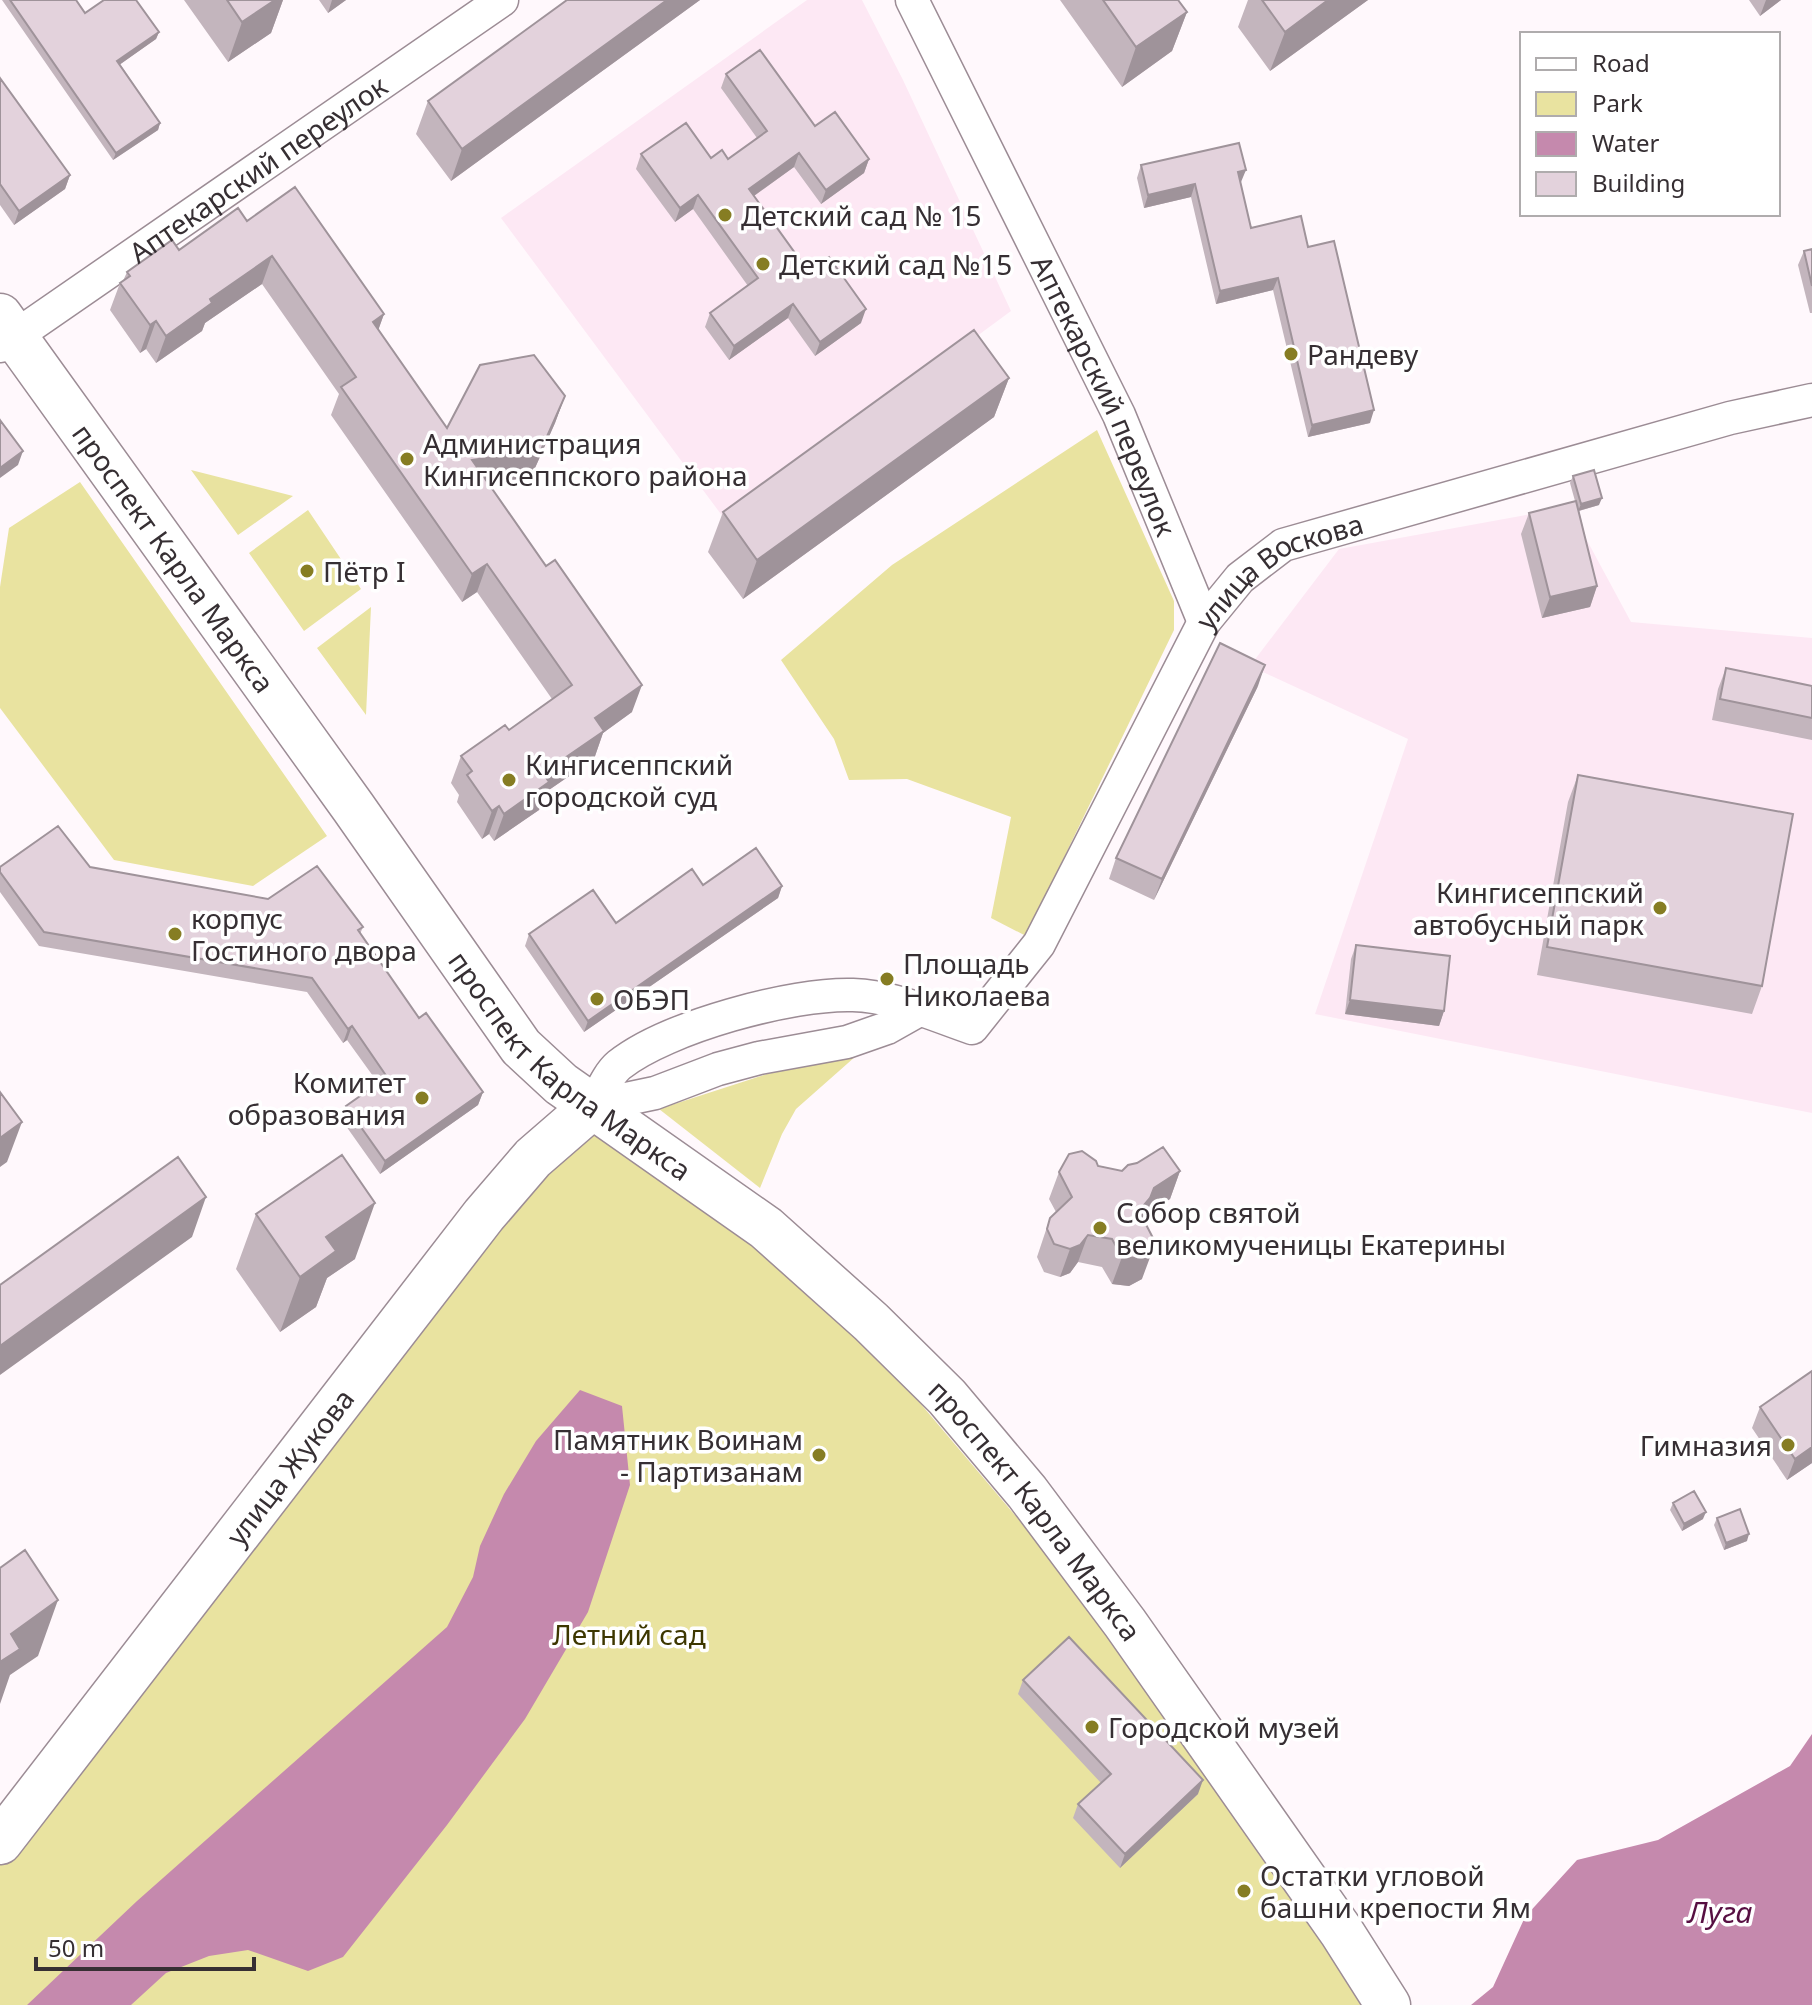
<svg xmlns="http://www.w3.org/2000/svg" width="1812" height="2005" viewBox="0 0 1812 2005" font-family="'Noto Sans',sans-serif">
<rect width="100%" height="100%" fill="#fff8fc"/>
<!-- built -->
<path fill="#fde8f4" d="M807 0H862L903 80 1011 311 726 521 501 218Z
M1559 509 1583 533 1631 622 1812 638V1113L1315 1014 1408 739 1250 666 1339 549Z"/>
<!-- green -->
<path fill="#e9e3a0" d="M1097 430 1174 601V630L1026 936 991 918 1011 817 907 779 849 780 834 739 781 660 892 565Z
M191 470 293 496 238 535Z
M80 482 327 836 253 886 114 860 0 708V587L9 528Z
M308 510 361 589 304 631 249 553Z
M371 607 366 715 317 648Z
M856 1056 796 1109 782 1134 760 1188 659 1109 767 1074Z
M593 1106 787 1246 1213 1749 1383 2005H0V1840Z"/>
<!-- water -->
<path fill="#c589ad" d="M580 1390 622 1406 630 1485 588 1612 525 1719 447 1825 343 1957 308 1971 248 1950 209 1956 166 1973 131 2005H27L137 1901 447 1627 473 1577 480 1546 504 1494 536 1441Z
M1812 1734V2005H1471L1493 1987 1525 1917 1577 1860 1658 1840 1790 1766Z"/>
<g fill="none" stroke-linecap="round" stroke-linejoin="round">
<!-- street casing -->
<g stroke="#9c8c95" stroke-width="35">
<g id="street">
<path id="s1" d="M912 0 1119 415 1204 622"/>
<path id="s2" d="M1 346 502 0"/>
<path id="s3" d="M593 1106C600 1094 608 1074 619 1065 667 1027 792 993 853 995 893 996 934 1015 972 1028L1039 944 1204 622 1240 578 1283 545 1730 418 1812 400"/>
<path d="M593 1106 655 1093 718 1069 759 1058 847 1042 887 1028 919 1010"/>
</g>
</g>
<!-- secondary casing -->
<g stroke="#9c8c95" stroke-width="47">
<g id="secondary">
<path id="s4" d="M0 316 353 807 521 1047 561 1084 766 1228 871 1322 947 1397 1027 1492 1125 1623 1341 1931 1388 2005"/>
<path id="s5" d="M0 1842 484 1215 533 1158 593 1106"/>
</g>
</g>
<!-- street -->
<use href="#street" stroke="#fff" stroke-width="32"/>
<!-- secondary -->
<use href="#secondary" stroke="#fff" stroke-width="44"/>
</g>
<!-- wall -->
<path fill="#c3b5bd" d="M2 0H76L85 13 159 32 156 39 120 64 160 123 158 130 113 160Z
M184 0H283L271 33 228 62Z
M319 0H346L328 13Z
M567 0H700L451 181 416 134 428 101Z
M1060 0H1178L1187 12 1172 51 1122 87Z
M1248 0H1368L1270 71 1238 27Z
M1749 0H1781L1760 16Z
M726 74 869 159 864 173 821 204 794 167 754 196 808 271 861 323 815 356 788 318 729 360 705 327 710 313 748 286 693 209 675 222 636 169 641 154 728 159 757 138 721 88Z
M0 78 70 175 65 189 14 225 0 205Z
M1141 165 1241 182 1240 183 1251 228 1308 247 1370 423 1308 437 1273 290 1216 304 1191 197 1144 208 1137 178Z
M247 221 384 314 378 330 447 428 565 396 555 423 531 477 488 484 632 712 603 733 594 759 546 792 539 810 494 841 489 834 482 839 457 802 459 795 451 783 461 756 509 730 552 699 477 592 462 602 331 415 339 394 262 284 205 323 202 331 156 363 146 349 140 353 110 310 120 283 123 281 127 272Z
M1812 249V313H1810L1798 265 1804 251Z
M1009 378 994 417 743 599 708 552 723 512Z
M1573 476 1599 505 1579 511 1597 586 1590 607 1542 618 1521 534 1529 513 1575 501 1570 483Z
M1726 668 1812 686V740L1712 720 1718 689Z
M1258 686 1154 900 1109 879 1116 858Z
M1578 775 1762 986 1752 1014 1537 975 1568 802Z
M0 867H90L363 927 360 934 419 1018 483 1092 478 1105 380 1174 341 1119 346 1106 378 1083 347 1040 343 1043 307 992 39 946 0 892Z
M703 885 782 886 778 898 584 1032 525 946 529 934 616 923Z
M1356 945 1444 1011 1439 1026 1345 1014 1351 959Z
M1098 1166 1122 1171H1180L1170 1199 1144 1215 1143 1218 1142 1279 1129 1286 1112 1284 1102 1267 1078 1262 1070 1273 1060 1277 1044 1272 1037 1257 1050 1218 1056 1212 1049 1199 1059 1172Z
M256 1214 355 1259 327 1278 316 1307 280 1332 236 1269Z
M1812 1371V1463L1787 1480 1752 1428 1760 1407Z
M1673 1503 1703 1519 1682 1531 1670 1510Z
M1717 1518 1747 1541 1724 1550 1714 1525Z
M1023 1680 1198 1794 1120 1868 1073 1818 1078 1804 1101 1783 1018 1694Z"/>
<!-- shaded-wall -->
<path fill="#9f939a" d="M275 0H283L271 33 228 62 242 22Z
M332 0H346L328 13Z
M667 0H700L451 181 462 149Z
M1328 0H1368L1270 71 1285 32Z
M1766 0H1781L1760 16Z
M1187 12 1172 51 1122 87 1136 47Z
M159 32 156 39 115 68 117 61Z
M160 123 158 130 113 160 116 153Z
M799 153 794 167 744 203 749 189Z
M869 159 864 173 821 204 826 190Z
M1246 170 1241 182 1233 184 1238 172Z
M70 175 65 189 14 225 19 211Z
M1195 184 1191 197 1144 208 1148 195Z
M698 195 693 209 675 222 680 208Z
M272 256 262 284 205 323 202 331 156 363 166 336 210 299Z
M1278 278 1273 290 1216 304 1220 291Z
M793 304 788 318 729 360 734 346Z
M866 309 861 323 815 356 820 342Z
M384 314 374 342 373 322Z
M156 321 146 349 140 353 150 325Z
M1009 378 994 417 743 599 757 560Z
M565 396 555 423 531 477 462 487 472 460Z
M1374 410 1370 423 1308 437 1312 425Z
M23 451 18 465 0 478V468Z
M1602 498 1599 505 1578 511 1581 504Z
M487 564 477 592 462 602 472 574Z
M1597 586 1590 607 1542 618 1550 597Z
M1265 665 1258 686 1154 900 1162 879Z
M642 685 632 712 603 733 594 759 546 792 539 810 494 841 504 814 595 718Z
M499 806 489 834 482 839 492 811Z
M782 886 778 898 584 1032 588 1021Z
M1350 1000 1444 1011 1439 1026 1345 1014Z
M352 1026 347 1040 343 1043 348 1029Z
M483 1092 478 1105 380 1174 385 1161Z
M22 1122 7 1162 0 1167V1138Z
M1180 1171 1170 1199 1144 1215 1140 1226 1139 1211 1154 1188Z
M206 1197 192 1237 0 1375V1346Z
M375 1203 355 1259 327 1278 316 1307 280 1332 300 1277 326 1237Z
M1088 1235 1078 1262 1070 1273 1060 1277 1070 1249Z
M1152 1252 1142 1279 1129 1286 1112 1284 1122 1257Z
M1812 1447V1463L1787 1480 1795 1459Z
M1706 1512 1703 1519 1682 1531 1684 1524Z
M1749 1534 1747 1541 1724 1550 1726 1543Z
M58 1600 38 1656 10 1675 0 1704V1662L11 1634Z
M1203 1780 1198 1794 1120 1868 1125 1854Z"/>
<!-- building -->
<path fill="#e3d2dc" stroke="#9f939a" stroke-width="2" d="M10 0H76L85 13 104 0H136L159 32 117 61 160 123 116 153Z
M227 0H275L242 22Z
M567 0H667L462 149 428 101Z
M1103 0H1178L1187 12 1136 47Z
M1262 0H1328L1285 32Z
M760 50 815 126 835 112 869 159 826 190 799 153 749 189 808 271 829 257 866 309 820 342 793 304 734 346 710 313 758 278 698 195 680 208 641 154 686 123 711 158 722 150 728 159 767 131 726 74Z
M0 78 70 175 19 211 0 184Z
M1239 143 1246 170 1238 172 1251 228 1301 216 1308 247 1334 241 1374 410 1312 425 1278 278 1220 291 1195 184 1148 195 1141 165Z
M295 187 384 314 373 322 447 428 480 365 534 355 565 396 541 450 472 460 546 566 555 560 642 685 595 718 604 731 543 773 549 782 504 814 499 806 492 811 467 775 472 771 461 756 505 725 509 730 572 685 487 564 472 574 341 387 356 377 272 256 210 299 212 303 166 336 156 321 150 325 120 283 130 276 127 272 172 240 179 250 238 208 247 221Z
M1812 249V286L1804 251Z
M974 330 1009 378 757 560 723 512Z
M0 420 23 451 0 468Z
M1594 470 1602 498 1581 504 1573 476Z
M1576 501 1597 586 1550 597 1529 513Z
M1220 643 1265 665 1162 879 1116 858Z
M1726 668 1812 686V718L1720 699Z
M1578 775 1793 814 1762 986 1547 947Z
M58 826 90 867 268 899 317 866 363 927 358 930 419 1018 426 1013 483 1092 385 1161 346 1106 387 1077 352 1026 348 1029 312 978 44 932 0 872V867Z
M756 848 782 886 588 1021 529 934 593 890 616 923 692 869 703 885Z
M1356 945 1450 956 1444 1011 1350 1000Z
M0 1092 22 1122 0 1138Z
M1163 1147 1180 1171 1154 1188 1150 1198 1139 1211 1154 1240 1152 1252 1139 1258 1122 1257 1112 1239 1088 1235 1080 1245 1070 1249 1054 1244 1047 1229 1050 1218 1072 1197 1059 1172 1069 1154 1082 1151 1096 1161 1098 1166 1122 1171 1128 1165 1137 1163Z
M342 1155 375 1203 326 1237 336 1251 300 1277 256 1214Z
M178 1157 206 1197 0 1346V1285Z
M1812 1371V1447L1795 1459 1760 1407Z
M1694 1491 1706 1512 1684 1524 1673 1503Z
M1740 1509 1749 1534 1726 1543 1717 1518Z
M25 1550 58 1600 11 1634 20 1649 0 1662V1568Z
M1069 1637 1203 1780 1125 1854 1078 1804 1111 1774 1023 1680Z"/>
<!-- markers -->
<g fill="#867d23" stroke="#fff" stroke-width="3">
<circle cx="725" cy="215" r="8"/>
<circle cx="763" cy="264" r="8"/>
<circle cx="1291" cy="354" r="8"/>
<circle cx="407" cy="459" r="8"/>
<circle cx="307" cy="571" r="8"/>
<circle cx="509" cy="780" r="8"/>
<circle cx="1660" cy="908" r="8"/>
<circle cx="175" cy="934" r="8"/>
<circle cx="887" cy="979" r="8"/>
<circle cx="597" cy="999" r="8"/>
<circle cx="422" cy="1098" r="8"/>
<circle cx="1100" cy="1228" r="8"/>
<circle cx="1788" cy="1445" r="8"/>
<circle cx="819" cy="1455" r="8"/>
<circle cx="1092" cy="1727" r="8"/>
<circle cx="1244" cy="1891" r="8"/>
</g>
<g text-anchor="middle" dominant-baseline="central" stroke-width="7" stroke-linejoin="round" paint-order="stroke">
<!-- street labels -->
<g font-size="28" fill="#362f33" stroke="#fff">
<text stroke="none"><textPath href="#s2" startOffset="312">Аптекарский переулок</textPath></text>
<text stroke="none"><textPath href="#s1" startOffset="440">Аптекарский переулок</textPath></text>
<text stroke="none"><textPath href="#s4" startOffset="298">проспект Карла Маркса</textPath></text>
<text stroke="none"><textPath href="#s3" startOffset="984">улица Воскова</textPath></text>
<text stroke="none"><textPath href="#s4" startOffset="946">проспект Карла Маркса</textPath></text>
<text stroke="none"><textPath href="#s5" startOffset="474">улица Жукова</textPath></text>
<text stroke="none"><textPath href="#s4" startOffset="1594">проспект Карла Маркса</textPath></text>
</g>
<!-- poi labels -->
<g font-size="28" fill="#362f33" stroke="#fff" text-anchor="start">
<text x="741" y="215">Детский сад № 15</text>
<text x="779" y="264">Детский сад №15</text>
<text x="1307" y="354">Рандеву</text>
<text x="423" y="443">Администрация<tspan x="423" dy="32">Кингисеппского района</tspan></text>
<text x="323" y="571">Пётр I</text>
<text x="525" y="764">Кингисеппский<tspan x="525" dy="32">городской суд</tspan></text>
<text x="1644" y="892" text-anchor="end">Кингисеппский<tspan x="1644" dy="32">автобусный парк</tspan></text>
<text x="191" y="918">корпус<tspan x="191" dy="32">Гостиного двора</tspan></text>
<text x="903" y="963">Площадь<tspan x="903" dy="32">Николаева</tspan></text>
<text x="613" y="999">ОБЭП</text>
<text x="406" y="1082" text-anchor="end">Комитет<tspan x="406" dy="32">образования</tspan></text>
<text x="1116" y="1212">Собор святой<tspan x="1116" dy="32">великомученицы Екатерины</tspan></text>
<text x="803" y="1439" text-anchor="end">Памятник Воинам<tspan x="803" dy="32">- Партизанам</tspan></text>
<text x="1772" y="1445" text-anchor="end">Гимназия</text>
<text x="1108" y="1727">Городской музей</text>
<text x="1260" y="1875">Остатки угловой<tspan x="1260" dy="32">башни крепости Ям</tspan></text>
</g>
<!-- park labels -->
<g font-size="28" fill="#3d3700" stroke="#fff">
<text x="629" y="1634">Летний сад</text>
</g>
<!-- water labels -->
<g font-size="30" font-style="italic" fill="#570f42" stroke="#fff">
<text x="1720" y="1911">Луга</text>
</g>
</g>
<!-- legend -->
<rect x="1520" y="32" width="260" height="184" fill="#ffffff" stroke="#afacad" stroke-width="2"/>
<rect x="1536" y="58" width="40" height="12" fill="#ffffff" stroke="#afacad" stroke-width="2"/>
<text x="1592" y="72" font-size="24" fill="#362f33">Road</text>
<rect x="1536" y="92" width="40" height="24" fill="#e9e3a0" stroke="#afacad" stroke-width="2"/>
<text x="1592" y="112" font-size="24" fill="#362f33">Park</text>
<rect x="1536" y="132" width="40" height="24" fill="#c589ad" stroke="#afacad" stroke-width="2"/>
<text x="1592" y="152" font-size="24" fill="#362f33">Water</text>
<rect x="1536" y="172" width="40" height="24" fill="#e3d2dc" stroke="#afacad" stroke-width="2"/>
<text x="1592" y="192" font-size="24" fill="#362f33">Building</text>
<!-- scale -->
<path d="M36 1957v12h218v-12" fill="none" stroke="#362f33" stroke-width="4"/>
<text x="48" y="1957" font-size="24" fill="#362f33" stroke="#ffffff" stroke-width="6" paint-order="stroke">50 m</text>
</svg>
